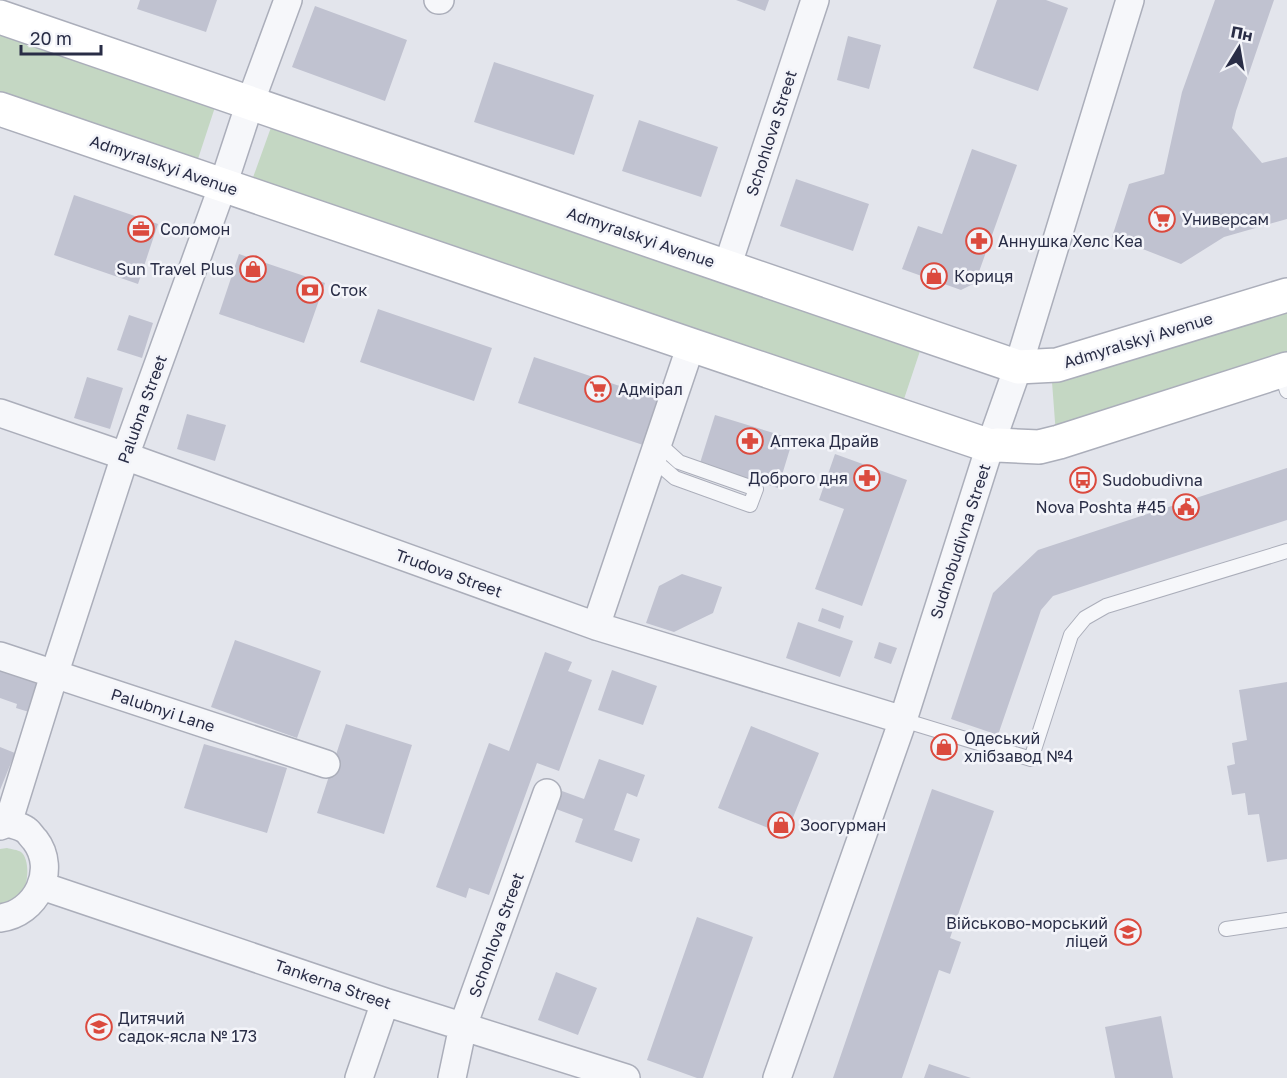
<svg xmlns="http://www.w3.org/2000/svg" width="1287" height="1078" viewBox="0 0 1287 1078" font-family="'Golos Text',sans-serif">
<rect width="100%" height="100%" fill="#e3e5ec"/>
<!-- green -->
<path fill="#c4d7c3" d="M0 27 217 101 196 165 0 98Z
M274 119 923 342 902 405 251 183Z
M1287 307V360L1056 435 1052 382Z
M7 848C11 849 18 850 21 852 31 860 28 888 20 896 14 901 6 905 0 909V849Z"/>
<!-- building -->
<path fill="#c0c2d0" d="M140 0H217L206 32 137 9Z
M736 0H769L765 11Z
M997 0H1046L1068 8 1038 91 973 68Z
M1215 0H1274L1236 111 1232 128 1262 163 1287 157V219L1224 237 1181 264 1112 237 1129 184 1164 174 1182 92Z
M315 6 407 40 385 101 292 67Z
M848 36 881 45 869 89 837 80Z
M494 62 594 95 574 155 474 122Z
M639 120 718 147 701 197 622 171Z
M972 149 1017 165 975 283 961 290 902 269 918 226 942 234Z
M796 179 869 204 853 251 780 226Z
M74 195 158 224 138 284 54 255Z
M239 254 325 283 304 343 219 314Z
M378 309 492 348 474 401 360 362Z
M129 315 153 323 142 358 117 350Z
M534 357 661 400 646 446 518 403Z
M87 377 123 388 110 429 74 418Z
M187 414 226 425 215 461 177 449Z
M715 415 793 439 778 488 700 463Z
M835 454 907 480 862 606 815 589 844 509 819 500Z
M1287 468V520L1053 596 1041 610 998 735 951 719 993 593 1038 550Z
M682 574 722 587 713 613 674 632 646 623 659 586Z
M822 608 844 616 840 629 818 621Z
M798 622 853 641 840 677 786 658Z
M235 640 321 671 297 738 211 707Z
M879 642 897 648 891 664 874 658Z
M545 652 572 662 568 671 592 680 559 771 537 763 489 895 469 888 466 898 436 887 489 743 509 751Z
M0 668 39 680 29 712 16 708 17 704 0 698Z
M612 670 657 686 643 725 598 710Z
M1287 682V859L1267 862 1259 814 1248 815 1245 793 1232 795 1227 766 1235 764 1232 743 1247 740 1239 690Z
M346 724 412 745 384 834 317 813Z
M751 726 819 753 786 835 718 808Z
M940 740 952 743 949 755 937 751Z
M204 744 287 768 267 833 184 808Z
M0 747 15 753 0 790Z
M599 759 645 775 637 797 627 793 614 830 640 839 632 862 575 842 583 819 556 809 562 791 584 799Z
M932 789 994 811 950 938 961 942 950 974 939 970 902 1078H833Z
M697 917 753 937 703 1078H697L647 1060Z
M556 972 597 988 578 1035 538 1020Z
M1161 1016 1173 1078H1115L1105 1027Z
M929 1064 971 1078H924Z"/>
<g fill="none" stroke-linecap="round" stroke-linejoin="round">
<!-- lane casing -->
<g stroke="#abaeba" stroke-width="16">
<path id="lane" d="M1281 371 1287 391
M653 459 675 478 750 505 756 489 679 462 658 443
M903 720 1031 759 1071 635 1085 618 1106 606 1287 551
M1226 929 1287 920"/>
</g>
<!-- street casing -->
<g stroke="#abaeba" stroke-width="30">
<path id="street" d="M438 0H440
M727 267 815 0
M0 413 125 456 596 626 903 720
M596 626 691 345
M0 656 326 764
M8 823 54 675 125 456 223 185 250 103 288 0
M0 826 8 823C14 825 21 826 26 830 29 832 32 837 35 840 58 870 36 914 0 918
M42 886 385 1002 626 1078
M359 1078 385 1002
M452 1078 463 1026 547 793
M777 1078 903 720 990 446 1018 367 1130 0"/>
</g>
<!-- secondary casing -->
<g stroke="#abaeba" stroke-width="36">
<path id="secondary" d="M0 17 1018 367 1057 365 1287 295
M0 109 691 345 990 446 997 445 1039 447 1059 442 1287 369"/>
</g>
<!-- lane -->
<use href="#lane" stroke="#f6f7fa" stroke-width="14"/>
<!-- street -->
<use href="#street" stroke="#f6f7fa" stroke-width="27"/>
<!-- secondary -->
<use href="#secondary" stroke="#fff" stroke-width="33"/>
</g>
<!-- icons -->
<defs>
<g id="supermarket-ring" transform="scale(1.35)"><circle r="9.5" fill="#f3f4f9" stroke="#db4a3e" stroke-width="1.5"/><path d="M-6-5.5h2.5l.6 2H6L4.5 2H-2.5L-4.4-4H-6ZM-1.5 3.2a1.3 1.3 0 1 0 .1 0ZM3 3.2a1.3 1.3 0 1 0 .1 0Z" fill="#db4a3e"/></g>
<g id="office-ring" transform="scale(1.35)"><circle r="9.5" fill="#f3f4f9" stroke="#db4a3e" stroke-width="1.5"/><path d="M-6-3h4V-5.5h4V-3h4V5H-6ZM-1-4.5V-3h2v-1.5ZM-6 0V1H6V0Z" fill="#db4a3e"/></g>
<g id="pharmacy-ring" transform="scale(1.35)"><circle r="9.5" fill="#f3f4f9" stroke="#db4a3e" stroke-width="1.5"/><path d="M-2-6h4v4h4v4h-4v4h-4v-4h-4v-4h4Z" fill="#db4a3e"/></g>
<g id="shop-ring" transform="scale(1.35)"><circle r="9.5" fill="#f3f4f9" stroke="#db4a3e" stroke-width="1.5"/><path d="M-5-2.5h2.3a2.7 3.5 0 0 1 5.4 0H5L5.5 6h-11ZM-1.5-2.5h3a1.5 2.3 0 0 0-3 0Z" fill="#db4a3e"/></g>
<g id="bank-ring" transform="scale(1.35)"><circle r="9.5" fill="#f3f4f9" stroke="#db4a3e" stroke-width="1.5"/><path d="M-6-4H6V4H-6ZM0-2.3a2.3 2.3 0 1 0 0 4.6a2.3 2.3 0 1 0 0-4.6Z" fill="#db4a3e"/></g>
<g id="bus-ring" transform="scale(1.35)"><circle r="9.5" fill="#f3f4f9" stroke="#db4a3e" stroke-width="1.5"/><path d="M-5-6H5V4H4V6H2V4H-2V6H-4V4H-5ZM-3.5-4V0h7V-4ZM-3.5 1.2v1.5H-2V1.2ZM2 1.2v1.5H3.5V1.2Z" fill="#db4a3e"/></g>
<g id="civic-ring" transform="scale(1.35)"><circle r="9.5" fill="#f3f4f9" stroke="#db4a3e" stroke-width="1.5"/><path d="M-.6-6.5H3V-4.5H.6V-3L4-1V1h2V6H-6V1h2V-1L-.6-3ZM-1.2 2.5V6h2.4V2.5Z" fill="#db4a3e"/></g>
<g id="university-ring" transform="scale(1.35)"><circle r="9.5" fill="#f3f4f9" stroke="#db4a3e" stroke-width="1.5"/><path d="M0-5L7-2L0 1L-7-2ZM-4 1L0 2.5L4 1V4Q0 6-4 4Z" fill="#db4a3e"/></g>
<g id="school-ring" transform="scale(1.35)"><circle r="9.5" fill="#f3f4f9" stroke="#db4a3e" stroke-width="1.5"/><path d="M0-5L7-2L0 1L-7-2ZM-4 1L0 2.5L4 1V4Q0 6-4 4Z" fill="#db4a3e"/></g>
</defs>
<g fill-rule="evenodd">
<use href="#supermarket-ring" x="1162" y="219"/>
<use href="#office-ring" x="141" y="229"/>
<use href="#pharmacy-ring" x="979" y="241"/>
<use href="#shop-ring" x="253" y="269"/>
<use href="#shop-ring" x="934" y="276"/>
<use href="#bank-ring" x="310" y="290"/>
<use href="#supermarket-ring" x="598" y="389"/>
<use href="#pharmacy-ring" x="750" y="441"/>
<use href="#pharmacy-ring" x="867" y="478"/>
<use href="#bus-ring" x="1083" y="480"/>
<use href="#civic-ring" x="1186" y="507"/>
<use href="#shop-ring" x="944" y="747"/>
<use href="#shop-ring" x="781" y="825"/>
<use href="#university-ring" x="1128" y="932"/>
<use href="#school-ring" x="99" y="1027"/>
</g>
<g text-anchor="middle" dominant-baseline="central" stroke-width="5" stroke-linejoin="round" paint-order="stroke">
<!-- street labels -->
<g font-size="16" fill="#292d46" stroke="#f3f4f9">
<text transform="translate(771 133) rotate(-72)">Schohlova Street</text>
<text transform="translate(164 165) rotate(19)">Admyralskyi Avenue</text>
<text transform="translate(641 237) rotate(19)">Admyralskyi Avenue</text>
<text transform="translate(1138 340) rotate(-17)">Admyralskyi Avenue</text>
<text transform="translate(142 409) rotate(-70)">Palubna Street</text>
<text transform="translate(960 541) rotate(-72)">Sudnobudivna Street</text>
<text transform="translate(449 573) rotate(20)">Trudova Street</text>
<text transform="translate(163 710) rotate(18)">Palubnyi Lane</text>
<text transform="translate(496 935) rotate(-70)">Schohlova Street</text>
<text transform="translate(333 984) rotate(19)">Tankerna Street</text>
</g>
<!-- poi labels -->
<g font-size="16" fill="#292d46" stroke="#f3f4f9" text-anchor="start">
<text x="1182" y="219">Универсам</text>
<text x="160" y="229">Соломон</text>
<text x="998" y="241">Аннушка Хелс Кеа</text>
<text x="234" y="269" text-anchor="end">Sun Travel Plus</text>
<text x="954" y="276">Кориця</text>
<text x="330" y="290">Сток</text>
<text x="618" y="389">Адмірал</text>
<text x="770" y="441">Аптека Драйв</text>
<text x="848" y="478" text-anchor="end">Доброго дня</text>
<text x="1102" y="480">Sudobudivna</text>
<text x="1166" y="507" text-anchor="end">Nova Poshta #45</text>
<text x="964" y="738">Одеський<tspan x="964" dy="18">хлібзавод №4</tspan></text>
<text x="800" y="825">Зоогурман</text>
<text x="1108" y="923" text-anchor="end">Військово-морський<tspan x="1108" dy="18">ліцей</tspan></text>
<text x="118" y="1018">Дитячий<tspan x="118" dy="18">садок-ясла № 173</tspan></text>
</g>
</g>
<!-- north arrow -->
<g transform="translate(1239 48) rotate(11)" stroke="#f3f4f9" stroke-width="4.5" paint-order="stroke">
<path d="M0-4.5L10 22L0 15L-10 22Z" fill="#292d46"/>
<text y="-9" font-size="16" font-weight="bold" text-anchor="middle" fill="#292d46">Пн</text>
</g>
<!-- scale -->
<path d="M21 45v9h80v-9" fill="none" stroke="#292d46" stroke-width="3"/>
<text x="30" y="45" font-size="18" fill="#292d46" stroke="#f3f4f9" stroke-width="4.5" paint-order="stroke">20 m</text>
</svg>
